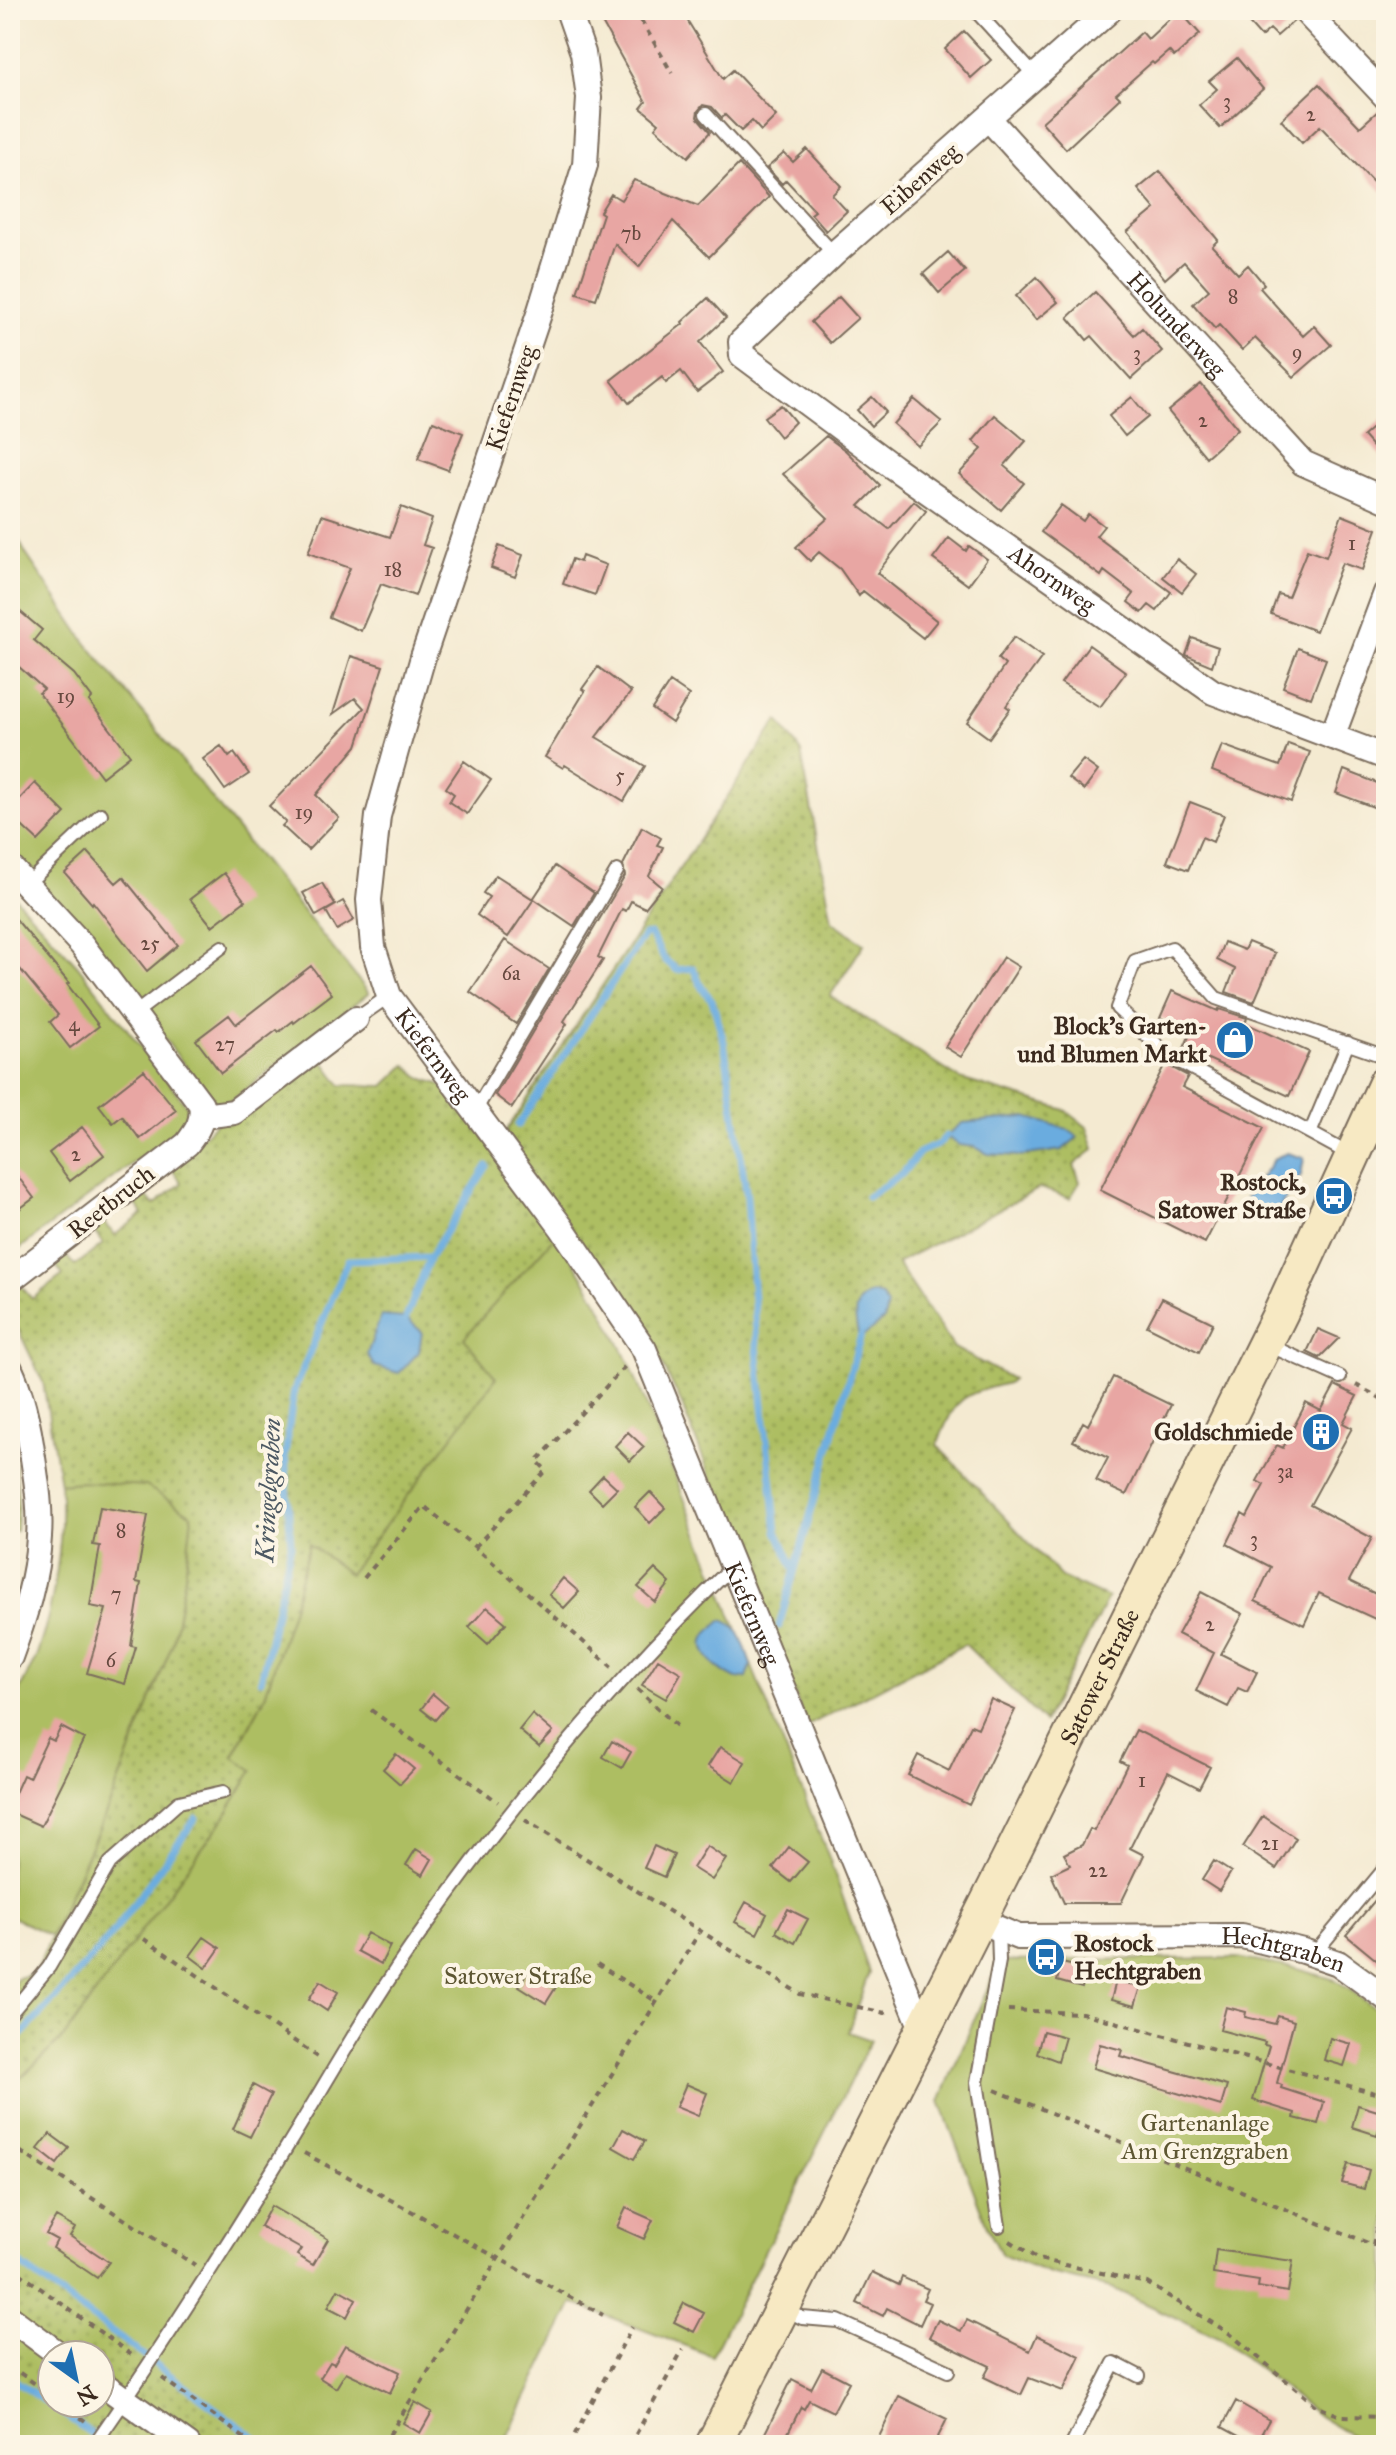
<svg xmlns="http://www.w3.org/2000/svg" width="1396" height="2455" viewBox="0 0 1396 2455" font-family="'IM FELL Great Primer',serif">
<defs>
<pattern id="grass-dots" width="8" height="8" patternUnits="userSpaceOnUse" patternTransform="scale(2)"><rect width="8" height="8" fill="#adbe62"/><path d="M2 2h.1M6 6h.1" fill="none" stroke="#8e9b50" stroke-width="1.8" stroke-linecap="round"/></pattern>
</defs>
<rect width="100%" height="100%" fill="#fcf5e5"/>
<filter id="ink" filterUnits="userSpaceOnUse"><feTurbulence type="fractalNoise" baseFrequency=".0125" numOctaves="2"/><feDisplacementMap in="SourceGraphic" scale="16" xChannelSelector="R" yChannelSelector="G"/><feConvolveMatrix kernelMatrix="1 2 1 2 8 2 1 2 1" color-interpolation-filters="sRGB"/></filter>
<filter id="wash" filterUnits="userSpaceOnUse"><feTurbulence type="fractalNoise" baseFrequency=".006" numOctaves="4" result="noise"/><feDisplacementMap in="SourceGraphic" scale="32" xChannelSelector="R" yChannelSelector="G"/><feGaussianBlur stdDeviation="1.8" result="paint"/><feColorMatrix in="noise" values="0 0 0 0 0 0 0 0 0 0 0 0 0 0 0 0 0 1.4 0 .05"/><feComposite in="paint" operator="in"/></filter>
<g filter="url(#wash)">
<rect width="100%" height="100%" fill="#f4ead1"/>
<!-- grass -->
<path fill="url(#grass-dots)" stroke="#747440" stroke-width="2" fill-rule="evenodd" d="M778 720 801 752 832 921 864 944 830 996 960 1079 1065 1110 1087 1127 1094 1149 1074 1165 1080 1182 1070 1198 1040 1188 897 1263 954 1348 1012 1379 1008 1383C957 1396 957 1397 937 1445L1061 1577 1108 1598 1044 1722 965 1644 807 1726 722 1505 679 1398 646 1330 501 1139Z
M319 1055 341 1085 384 1086 406 1065 421 1078 448 1087 557 1234 497 1378 349 1575 309 1545 295 1601 264 1699 233 1756 253 1770 222 1821 63 2038 10 2088V1994L17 1978 35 1973 108 1808 173 1642 185 1576 192 1515 82 1482 60 1484 43 1382 10 1312V1296L20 1285 32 1299 63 1275 52 1260 63 1252 75 1266 103 1244 93 1230 102 1221 115 1235 143 1214 132 1199 142 1191 154 1205 182 1183 171 1168 215 1124Z
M10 1444H13L18 1503 16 1531H10Z
M10 2255 268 2445H105L10 2378ZM52 2355H100V2403H52Z"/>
<!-- garden -->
<path fill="#adbe62" stroke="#747440" stroke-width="2" d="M10 524 26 554 87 644 369 993 232 1100 220 1106 212 1102 91 940 10 850Z
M10 892 77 965 187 1106 185 1119 180 1127 10 1256Z
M557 1234 598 1302 629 1362 828 1855 869 1972 848 2032 871 2040 712 2356 573 2303 503 2445H268L10 2255V2088L63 2038 222 1821 253 1770 233 1757 264 1699 295 1601 309 1544 349 1574 496 1378 464 1338Z
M82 1482 146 1486 192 1515 185 1576 173 1642 108 1808 51 1936 10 1916V1738C15 1728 8 1718 12 1708 18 1690 29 1674 36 1657 54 1607 65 1536 60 1484Z
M1236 1958 1294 1968 1336 1980 1386 2016V2444L1364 2443 1320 2417 1220 2338 1112 2288 1050 2274 1002 2255 988 2229 940 2101 999 1961Z
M10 2379 98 2440 105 2445H10Z"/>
<!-- water -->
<path fill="#6bacdf" stroke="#536b7e" stroke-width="2" d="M1026 1117 1067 1129 1078 1137 1062 1150 1020 1156 988 1154 975 1147 959 1145 946 1136 962 1123Z
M1287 1153 1304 1158 1301 1175 1280 1207 1275 1212 1246 1219 1241 1213 1246 1198 1275 1158Z
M871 1293 882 1296 887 1306 884 1320 864 1336 858 1334C854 1316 852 1302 871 1293Z
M381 1316 406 1318 422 1332 419 1352 399 1373 374 1366 367 1354Z
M722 1620C741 1624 745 1649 751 1665L747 1677 736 1679C722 1672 694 1653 707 1634 711 1629 718 1624 722 1620Z"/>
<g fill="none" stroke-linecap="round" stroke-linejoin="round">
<!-- stream -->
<path stroke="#6bacdf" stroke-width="7" d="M518 1125 644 935 650 934 664 959 677 970 693 968 702 988 712 1000 724 1042 747 1198 758 1360 777 1531 794 1569
M867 1197 902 1174 920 1152 939 1144 946 1136
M406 1318 430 1257
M779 1626 861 1335
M261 1680 291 1545 285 1455 294 1390 348 1260 430 1257 487 1166
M10 2048 110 1937 196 1818
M10 2257 265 2445
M10 2377 108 2445"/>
</g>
<g id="blocks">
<!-- building -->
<path fill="#e8a6a3" d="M595 10H681L723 79 733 70 776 116 761 131 752 121 741 131 725 115 722 118 712 107 703 105 698 111 697 117 710 132 688 157 655 128 659 123 641 108 646 102Z
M1179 10 1200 34 1174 57 1169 51 1154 64 1152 62 1116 94 1120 98 1066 149 1042 122 1142 32 1148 39Z
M1237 10H1289L1294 21 1277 36 1270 29 1261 37Z
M964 31 991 60 971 78 945 49Z
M1237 58 1263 89 1220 128 1199 105 1217 89 1209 81Z
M1319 84 1360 127 1379 110 1386 112V196L1320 126 1302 143 1281 120Z
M807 149 841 186 832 195 847 211 826 231 811 214 815 211 786 180 782 184 767 168 784 153 793 162Z
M739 164 769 197 709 257 673 221 639 267 615 244 596 299 577 293 603 214 600 212 611 194 621 200 634 180 698 206Z
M1160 171 1218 240 1212 246 1238 274 1248 265 1264 284 1260 288 1303 336 1314 326 1331 345 1294 377 1255 338 1242 350 1219 325 1215 329 1193 304 1209 290 1184 262 1165 279 1127 232 1155 209 1138 189Z
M948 252 965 271 939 293 923 274Z
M1037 277 1058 302 1036 320 1016 296Z
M1095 292 1134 335 1142 328 1162 351 1131 379 1092 336 1087 340 1068 317Z
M839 297 858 318 830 343 811 322Z
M708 298 726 318 700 342 723 372 697 392 681 371 666 383 662 377 629 403 611 380 683 324 682 322Z
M1201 384 1238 429 1206 457 1168 411Z
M872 397 886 412 871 426 857 410Z
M1132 397 1148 417 1125 436 1109 416Z
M914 399 942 422 918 446 893 424Z
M781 405 795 422 780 437 764 417Z
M995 415 1026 441 1004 466 1024 483 1001 510 959 474 982 449 973 441Z
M1386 416V462L1363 436Z
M433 421 463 433 448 470 418 459Z
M826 436 846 451 880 485 859 506 889 529 914 501 926 511 877 573 937 621 923 638 863 591 859 596 840 569 819 552 810 561 796 547 828 518 783 474Z
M1061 505 1083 521 1088 514 1104 526 1096 536 1171 592 1157 611 1149 605 1142 613 1128 602 1134 594 1104 571 1101 576 1041 532Z
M401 507 432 519 423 545 432 548 415 596 381 584 361 631 329 617 350 568 308 553 322 515 390 537Z
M1342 515 1377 529 1362 570 1342 563 1316 631 1271 614 1278 594 1288 597 1307 550 1326 557Z
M949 538 966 551 969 546 987 559 968 585 933 559Z
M499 546 523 555 515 577 491 568Z
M582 556 606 565 595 595 563 584 572 559 580 562Z
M1177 559 1196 574 1182 592 1163 577Z
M10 603 42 630 34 640 74 674 92 698 89 701 130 755 102 777 39 693 44 689 10 659Z
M1014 637 1042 657 1006 706 1010 709 989 738 967 722 1005 665 998 659Z
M1192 638 1218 647 1212 666 1186 655Z
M1089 645 1126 672 1100 707 1061 683Z
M1298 648 1326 659 1311 698 1283 687Z
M351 656 383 666 357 746 316 795 339 818 308 850 282 826 286 822 269 806 364 708 355 698 333 714Z
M598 667 631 692 596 737 645 766 624 801 565 765 563 768 545 757 585 691 582 689Z
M670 682 689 695 672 723 652 709Z
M1288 744 1310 752 1291 802 1212 771 1222 745 1280 766Z
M221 746 229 757 234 753 249 774 225 790 203 759Z
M1083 760 1098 771 1084 790 1068 778Z
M464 761 491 780 467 814 449 802 454 794 446 788Z
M1344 770 1385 786 1376 808 1336 793Z
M35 783 65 813 38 841 10 815V809Z
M1190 802 1224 815 1213 842 1202 837 1188 870 1167 862Z
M642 827 661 838 657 845 663 847 649 876 662 887 645 908 631 901 626 911 622 909 598 957 603 960 564 1021 567 1024 512 1108 495 1095 625 876 623 865Z
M88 852 116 883 123 877 178 945 147 971 93 902 92 904 65 873Z
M555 866 594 893 574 926 534 899 508 937 477 915 489 897 483 893 496 875 533 899Z
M224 873 245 901 212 926 190 899Z
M322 883 335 905 316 916 303 893Z
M343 901 354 920 337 930 326 911Z
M10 912 69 983 67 984 99 1026 70 1048 50 1022 58 1015 10 957Z
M505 940 549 969 516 1024 470 992Z
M1224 942 1244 950 1248 942 1275 953 1254 1002 1226 992 1235 969 1217 960Z
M1003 957 1019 967 961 1057 945 1047Z
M311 966 332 994 294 1023 293 1021 279 1032 277 1030 221 1073 196 1040 229 1015 236 1024Z
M1172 991 1218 1011 1219 1009 1247 1018 1245 1023 1309 1052 1289 1096 1184 1048 1191 1032 1160 1018Z
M1165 1064 1188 1076 1182 1087 1264 1128 1205 1243 1100 1190Z
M144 1070 176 1110 140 1139 122 1116 113 1123 99 1105Z
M82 1127 104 1155 70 1181 49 1153Z
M10 1166 34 1198 10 1216Z
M1162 1298 1213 1323 1199 1352 1147 1326Z
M1318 1329 1339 1338 1319 1358 1307 1352Z
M1113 1377 1171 1405 1126 1495 1096 1481 1108 1458 1073 1441 1083 1422 1088 1425Z
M1335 1385 1357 1396 1343 1423 1352 1428 1310 1505 1372 1538 1349 1581 1386 1599V1624L1319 1593 1304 1625 1255 1601 1271 1567 1227 1544 1242 1514 1247 1517 1264 1485 1257 1481 1277 1445 1283 1448 1306 1403 1321 1411Z
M628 1432 644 1447 630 1461 615 1446Z
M603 1475 617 1488 602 1503 589 1490Z
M650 1492 665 1508 650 1523 635 1507Z
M100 1507 148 1515 136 1582 141 1583 131 1646 136 1647 125 1684 87 1673 106 1609 90 1606 100 1546 93 1545Z
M655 1569 670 1583 655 1602 638 1587Z
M563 1578 579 1592 564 1608 549 1595Z
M1201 1592 1243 1614 1221 1654 1257 1672 1247 1692 1238 1688 1228 1707 1196 1691 1214 1653 1178 1634Z
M487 1607 506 1623 488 1644 469 1627Z
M658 1659 681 1673 666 1699 642 1685Z
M433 1694 447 1706 435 1720 421 1709Z
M991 1699 1015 1710 969 1805 908 1775 918 1755 949 1771 971 1725 978 1728Z
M532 1714 553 1732 539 1747 519 1730Z
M61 1727 84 1739 41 1826 10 1812V1804L23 1775 29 1778 48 1738 54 1741Z
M1136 1730 1210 1767 1199 1788 1168 1772 1130 1848 1144 1855 1121 1903H1064L1051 1874 1070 1865 1064 1854 1082 1845 1090 1829 1094 1831 1127 1765 1120 1761Z
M612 1741 631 1752 622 1768 603 1757Z
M720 1747 745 1762 734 1782 708 1766Z
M396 1754 414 1769 400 1784 383 1769Z
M1263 1816 1296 1838 1276 1869 1243 1847Z
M654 1846 674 1855 664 1877 644 1868Z
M707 1846 726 1859 712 1880 693 1868Z
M789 1847 808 1862 791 1882 773 1868Z
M416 1849 432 1859 423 1875 406 1865Z
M1214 1861 1231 1872 1219 1891 1202 1880Z
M1386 1887V1968L1346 1935Z
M746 1902 767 1914 757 1934 735 1922Z
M788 1909 808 1919 795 1943 776 1932Z
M367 1933 390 1946 381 1964 357 1951Z
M204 1937 220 1948 206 1968 190 1956Z
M1062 1963 1087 1969 1082 1988 1057 1981Z
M529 1970 556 1987 546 2003 519 1986Z
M320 1981 338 1992 327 2011 309 1999Z
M1116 1981 1141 1987 1135 2006 1111 2000Z
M1226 2007 1246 2012 1245 2017 1275 2024 1278 2016 1294 2021 1277 2083 1282 2085 1281 2088 1324 2102 1318 2124 1294 2118 1295 2113 1253 2100 1269 2046 1264 2045 1265 2042 1220 2030Z
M1043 2031 1065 2037 1058 2061 1037 2053Z
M1330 2038 1351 2044 1344 2066 1324 2060Z
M1100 2044 1122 2050 1120 2056 1227 2086 1221 2106 1093 2068Z
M686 2084 707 2093 698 2116 676 2107Z
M253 2085 271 2095 250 2137 233 2129Z
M1358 2105 1384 2113 1377 2135 1352 2127Z
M623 2129 645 2141 634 2159 613 2147Z
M50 2134 69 2148 57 2164 38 2149Z
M1348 2164 1369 2170 1364 2189 1342 2183Z
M271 2206 328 2239 313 2265 297 2255 301 2249 260 2226Z
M626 2208 653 2220 644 2239 617 2227Z
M56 2217 75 2228 70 2236 109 2262 97 2278 53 2248 57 2240 46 2234Z
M1216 2250 1293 2261 1288 2292 1258 2287 1259 2281 1213 2274Z
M872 2272 899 2285 902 2277 928 2289 923 2300 930 2303 920 2325 887 2308 883 2316 857 2303Z
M338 2289 356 2299 347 2317 328 2307Z
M684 2303 704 2313 694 2332 674 2322Z
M938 2320 961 2331 967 2320 1030 2351 1037 2335 1080 2356 1063 2391 1029 2378 1021 2395 984 2377 990 2366 929 2337Z
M345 2345 400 2372 390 2393 346 2372 336 2388 320 2378 330 2362 334 2364Z
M822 2368 849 2382 833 2412 809 2400 804 2409 801 2407 782 2445H759L792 2379 811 2389Z
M899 2396 947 2419 934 2445H875Z
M1236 2401 1269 2420 1255 2445 1222 2427Z
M415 2402 432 2412 420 2433 403 2423Z"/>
</g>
</g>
<g filter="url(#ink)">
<use href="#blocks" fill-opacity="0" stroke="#7c6d5d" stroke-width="2"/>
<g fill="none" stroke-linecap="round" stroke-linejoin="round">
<!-- lane casing -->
<g stroke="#7c6d5d" stroke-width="16">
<path id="lane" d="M975 10 1036 77
M706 114 834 254
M27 884 101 814
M134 1014 222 947
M356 1019 389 996
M475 1111 617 871
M1311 1131 1348 1043
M1349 1154 1169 1056 1117 1008 1135 961 1172 948 1216 998 1386 1057
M1266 1344 1340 1377
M998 1928 999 1961 977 2082 999 2226
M1314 1954 1386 1867
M10 2014 49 1967 110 1863 179 1802 223 1792
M785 2309 802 2318 838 2321 948 2371
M94 2445C162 2347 226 2247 288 2145 332 2073 373 1999 423 1930 514 1802 619 1676 732 1567
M1072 2445 1114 2363 1139 2376"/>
</g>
<!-- street casing -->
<g stroke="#7c6d5d" stroke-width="28">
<g id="street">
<path id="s1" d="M568 10 583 53 589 98 585 165 539 314 423 657 396 751 378 816 369 900 373 947 389 996 562 1228 644 1349 923 2031"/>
<path id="s2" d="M1110 10 834 254 741 342 742 355 893 467 1213 692 1386 757"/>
<path d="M1304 10 1386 97"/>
<path id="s3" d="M989 119 1303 463 1386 500"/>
<path d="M1332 737 1386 593"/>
<path d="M10 867 82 945 201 1104C204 1121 197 1131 187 1144L10 1280"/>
<path d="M203 1116 234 1112 356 1019"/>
<path d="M10 1369C23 1397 29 1427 33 1458 37 1484 41 1511 39 1537 37 1578 24 1619 10 1657"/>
<path id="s4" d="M978 1920 1018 1937 1242 1936 1303 1951 1338 1963 1386 1998"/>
<path d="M10 2318 60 2355"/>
<path d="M100 2382 188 2445"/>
</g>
</g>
<!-- secondary casing -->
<g stroke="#7c6d5d" stroke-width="38">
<g id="secondary">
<path id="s5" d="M713 2445 1010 1858 1281 1312 1386 1083"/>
</g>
</g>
<!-- path -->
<path stroke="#7c6d5d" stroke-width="4" stroke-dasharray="6 6" stroke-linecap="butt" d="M635 10 672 73
M1356 1385 1386 1401
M475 1547 546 1470 537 1461 627 1364
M364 1578 424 1506 475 1547 612 1667
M637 1689 677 1726
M371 1710 498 1802
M525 1820 800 1994 885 2013 890 2008
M144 1939 321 2059
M597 1964 657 2002
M1008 2010 1082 2013 1386 2096
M995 2090 1373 2245H1386
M10 2145 195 2265
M304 2153 603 2315
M1010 2241 1038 2259 1147 2283 1229 2333 1318 2407 1341 2416 1386 2417
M1373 2245 1386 2179
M10 2266 133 2356
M10 2366 52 2396
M162 2378 254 2445
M61 2403 88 2423
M383 2445 699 1933
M569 2445 632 2327
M630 2445 683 2349"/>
<!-- lane -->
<use href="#lane" stroke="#fff" stroke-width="12"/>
<!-- street -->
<use href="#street" stroke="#fff" stroke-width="24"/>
<!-- secondary -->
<use href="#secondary" stroke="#f7e9c3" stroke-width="34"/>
</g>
</g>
<!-- icons -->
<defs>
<g id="shop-disc" transform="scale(2)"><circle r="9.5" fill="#1f6fb2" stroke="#fcf5e5"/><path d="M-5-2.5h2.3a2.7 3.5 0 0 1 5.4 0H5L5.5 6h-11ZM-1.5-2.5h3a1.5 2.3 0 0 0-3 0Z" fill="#fff"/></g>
<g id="bus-disc" transform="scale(2)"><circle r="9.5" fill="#1f6fb2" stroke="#fcf5e5"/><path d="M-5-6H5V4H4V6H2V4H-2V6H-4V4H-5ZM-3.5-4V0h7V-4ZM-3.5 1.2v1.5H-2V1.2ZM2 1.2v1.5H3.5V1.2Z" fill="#fff"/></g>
<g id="building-disc" transform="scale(2)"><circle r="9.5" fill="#1f6fb2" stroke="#fcf5e5"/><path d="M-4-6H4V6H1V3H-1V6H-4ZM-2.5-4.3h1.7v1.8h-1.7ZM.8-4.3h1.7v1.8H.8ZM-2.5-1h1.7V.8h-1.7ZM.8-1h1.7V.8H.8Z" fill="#fff"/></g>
</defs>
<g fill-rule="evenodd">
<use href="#shop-disc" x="1235" y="1040"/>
<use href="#bus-disc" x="1334" y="1196"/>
<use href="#building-disc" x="1321" y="1432"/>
<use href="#bus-disc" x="1046" y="1957"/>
</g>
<g text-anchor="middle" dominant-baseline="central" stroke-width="8" stroke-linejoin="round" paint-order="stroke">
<!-- number labels -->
<g font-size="20" fill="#66493f">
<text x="1227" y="101">3</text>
<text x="1311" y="114">2</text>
<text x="631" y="233">7b</text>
<text x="1233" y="296">8</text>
<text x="1297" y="352">9</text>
<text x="1137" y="353">3</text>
<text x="1203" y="420">2</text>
<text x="1352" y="543">1</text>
<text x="393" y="569">18</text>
<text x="66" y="696">19</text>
<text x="620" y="775">5</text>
<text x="304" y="812">19</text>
<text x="150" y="943">25</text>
<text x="511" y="973">6a</text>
<text x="74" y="1024">4</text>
<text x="225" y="1044">27</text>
<text x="76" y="1154">2</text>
<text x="1285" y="1471">3a</text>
<text x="121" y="1530">8</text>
<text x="1254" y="1539">3</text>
<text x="116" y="1594">7</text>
<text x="1210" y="1624">2</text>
<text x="111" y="1660">6</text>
<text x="1142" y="1780">1</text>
<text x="1270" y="1843">21</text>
<text x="1098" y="1870">22</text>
</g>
<!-- street labels -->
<g font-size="24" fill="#3b2a1e" stroke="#fcf5e5">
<text transform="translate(920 179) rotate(-41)">Eibenweg</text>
<text stroke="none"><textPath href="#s3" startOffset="278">Holunderweg</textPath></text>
<text transform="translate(511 398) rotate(-71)">Kiefernweg</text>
<text stroke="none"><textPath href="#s2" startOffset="892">Ahornweg</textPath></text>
<text stroke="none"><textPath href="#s1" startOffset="1098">Kiefernweg</textPath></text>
<text transform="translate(111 1202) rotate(-38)">Reetbruch</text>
<text stroke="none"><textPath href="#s1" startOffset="1746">Kiefernweg</textPath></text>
<text stroke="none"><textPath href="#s5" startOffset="860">Satower Straße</textPath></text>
<text stroke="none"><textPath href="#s4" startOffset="310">Hechtgraben</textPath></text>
</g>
<!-- poi labels -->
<g font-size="24" font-weight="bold" fill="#3b2a1e" stroke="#fcf5e5" text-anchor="end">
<text x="1207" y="1026">Block's Garten-<tspan x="1207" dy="28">und Blumen Markt</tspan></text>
<text x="1306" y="1182">Rostock,<tspan x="1306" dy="28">Satower Straße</tspan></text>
<text x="1293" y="1432">Goldschmiede</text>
<text x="1074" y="1943" text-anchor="start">Rostock<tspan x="1074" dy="28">Hechtgraben</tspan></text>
</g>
<!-- park labels -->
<g font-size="24" fill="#5d5632" stroke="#fcf5e5">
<text x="518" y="1976">Satower Straße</text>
<text x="1205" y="2123">Gartenanlage<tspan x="1205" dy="28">Am Grenzgraben</tspan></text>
</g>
<!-- water labels -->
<g font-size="26" font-style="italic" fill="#4c5862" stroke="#fcf5e5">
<text transform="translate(268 1490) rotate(-87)">Kringelgraben</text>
</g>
</g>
<!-- margin -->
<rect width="1396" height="2455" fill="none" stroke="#fcf5e5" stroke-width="40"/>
<!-- north arrow -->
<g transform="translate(76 2379) rotate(147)"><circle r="38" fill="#fcf5e5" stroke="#afa495" stroke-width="2"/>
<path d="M0-6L14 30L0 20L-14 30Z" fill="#1f6fb2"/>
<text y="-12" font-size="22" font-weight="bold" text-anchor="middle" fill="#3b2a1e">N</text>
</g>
</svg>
